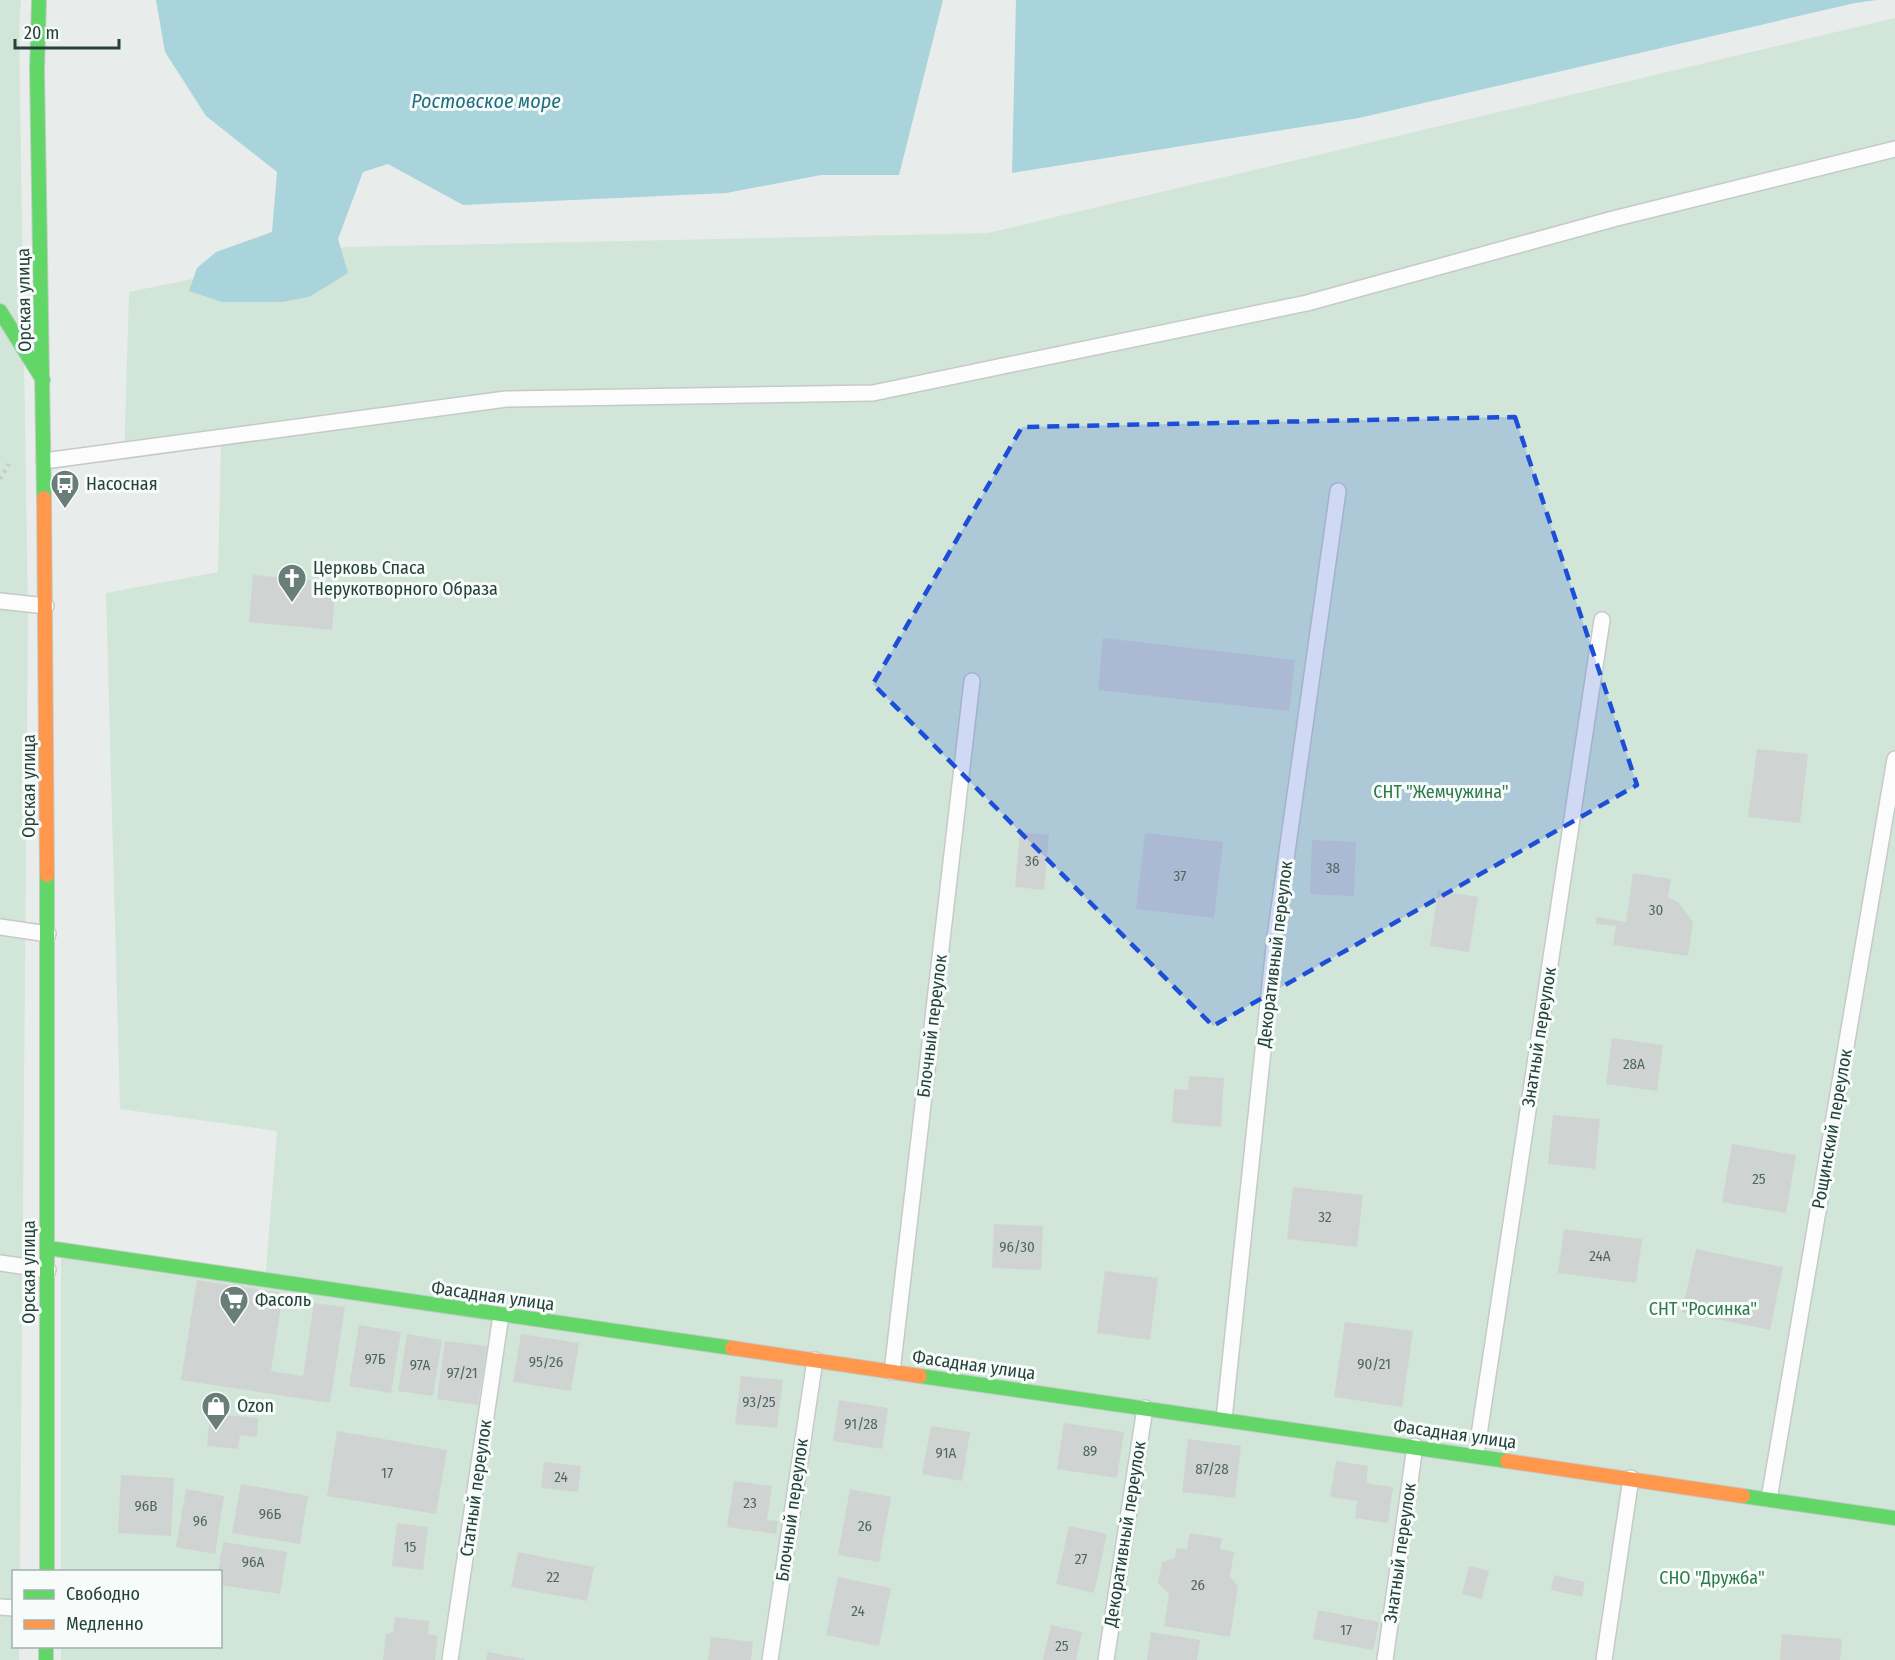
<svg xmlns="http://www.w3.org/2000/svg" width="1895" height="1660" viewBox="0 0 1895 1660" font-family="'Fira Sans Condensed',sans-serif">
<rect width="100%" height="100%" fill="#e8edeb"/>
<!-- green -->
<path fill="#d1e6d8" d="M0 0H21L19 29 28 617 20 1571 14 1572V1646L19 1647V1660H0Z
M1895 18V1660H61V1647L220 1646V1572L61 1571V1252L265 1282 277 1131 120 1109 106 593 218 572 221 443 124 460 129 292 346 247 988 233Z"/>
<!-- water -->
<path fill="#a9d4db" d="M156 0H943L899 175H821L726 193 463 205 388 164 363 172 338 239 348 273 309 297 282 302H222L189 291 197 268 216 252 272 232 277 172 206 116 165 52Z
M1016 0H1877L1855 3 1359 118 1012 173Z"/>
<!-- building -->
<path fill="#cfd4d2" d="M253 575 336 583 332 630 249 622Z
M1103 638 1295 660 1289 711 1098 690Z
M1757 749 1808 754 1800 823 1748 817Z
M1020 832 1049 835 1044 890 1015 887Z
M1145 833 1223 842 1214 918 1136 909Z
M1312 840 1356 842 1354 896 1310 894Z
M1633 873 1671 879 1668 897 1678 902 1693 922 1688 956 1613 945 1616 926 1596 924V917L1626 922Z
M1438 890 1478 897 1469 952 1430 946Z
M1612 1038 1663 1045 1657 1091 1606 1084Z
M1189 1076 1224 1078 1221 1127 1172 1123 1174 1089 1188 1090Z
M1553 1115 1600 1119 1595 1169 1548 1164Z
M1732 1144 1796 1155 1786 1213 1722 1202Z
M1293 1187 1363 1195 1357 1247 1287 1239Z
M994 1224 1043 1226 1041 1270 992 1268Z
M1564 1229 1642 1239 1636 1283 1558 1273Z
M1696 1249 1783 1267 1770 1330 1682 1312Z
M1105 1271 1158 1278 1150 1340 1097 1333Z
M197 1280 283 1293 271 1371 303 1376 314 1303 345 1307 330 1403 181 1380Z
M1345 1322 1413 1331 1402 1407 1334 1397Z
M359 1325 401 1332 391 1393 349 1386Z
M407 1334 442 1340 433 1396 398 1391Z
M521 1334 579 1343 571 1391 513 1382Z
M445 1341 487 1346 478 1405 437 1399Z
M741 1376 783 1380 777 1428 735 1424Z
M839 1400 888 1408 882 1449 833 1441Z
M210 1414 258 1418 257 1437 240 1435 238 1449 207 1446Z
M1064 1423 1124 1432 1117 1478 1057 1469Z
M931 1426 970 1432 962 1481 922 1474Z
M337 1431 447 1450 436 1514 327 1496Z
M1188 1439 1241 1446 1235 1498 1182 1492Z
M1336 1461 1368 1466 1366 1483 1393 1487 1388 1523 1355 1518 1357 1501 1330 1497Z
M544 1462 581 1466 578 1492 541 1488Z
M121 1475 174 1478 171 1536 118 1533Z
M734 1481 772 1486 767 1520 778 1521 776 1534 727 1527Z
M241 1484 308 1496 300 1544 232 1533Z
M186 1489 224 1496 215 1554 176 1547Z
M850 1489 891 1497 879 1562 838 1555Z
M397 1523 428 1527 423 1570 392 1566Z
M1069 1526 1107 1534 1094 1593 1056 1584Z
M1190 1533 1222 1538 1220 1549 1234 1552 1230 1576 1238 1587 1230 1637 1164 1626 1169 1594 1158 1583 1162 1562 1175 1558 1176 1548 1187 1549Z
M223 1542 287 1552 280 1594 220 1585V1572H218Z
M518 1552 594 1567 587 1601 511 1587Z
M1469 1566 1489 1571 1482 1599 1462 1594Z
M1554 1575 1585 1582 1582 1597 1551 1590Z
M838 1577 891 1588 879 1646 826 1635Z
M1318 1610 1379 1622 1373 1650 1313 1639Z
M395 1617 429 1621 428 1634 438 1636 435 1660H383L386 1634 393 1632Z
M1051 1625 1082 1632 1076 1660H1043Z
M1151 1632 1200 1640 1197 1660H1147Z
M1782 1634 1842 1639 1840 1660H1780Z
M711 1637 753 1642 751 1660H708Z
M488 1652 525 1659 524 1660H486Z"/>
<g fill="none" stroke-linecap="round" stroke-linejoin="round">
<!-- lane casing -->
<g stroke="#c5cac8" stroke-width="18">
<path id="lane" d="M44 461 506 399 873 393 1307 303 1613 219 1895 149
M0 601 46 606
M0 927 48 934
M0 1263 48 1270
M892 1372 972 681
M1224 1419 1275 937 1338 491
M1476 1455 1602 620
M1769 1499 1895 759
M0 1607 14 1608
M450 1660 501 1315
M770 1660 815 1360
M1106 1660 1145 1408
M1385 1660 1415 1446
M1604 1660 1631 1478"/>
</g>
<!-- fast casing -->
<g stroke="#c3cbc8" stroke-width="16">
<path id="fast" d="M39 0 37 70 44 498
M0 311 43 380
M48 1248 732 1348
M920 1376 1507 1461
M1743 1496 1895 1518
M47 1572V875
M46 1646V1660"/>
</g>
<!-- slow casing -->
<g stroke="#c3cbc8" stroke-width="16">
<path id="slow" d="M44 498 47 875
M732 1348 920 1376
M1507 1461 1743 1496"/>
</g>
<!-- path -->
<path stroke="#c3ccca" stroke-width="4" stroke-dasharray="3 4.5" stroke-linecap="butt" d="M0 479 9 464"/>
<!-- lane -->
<use href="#lane" stroke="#fcfcfc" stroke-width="15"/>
<!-- fast -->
<use href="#fast" stroke="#63d668" stroke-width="14"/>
<!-- slow -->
<use href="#slow" stroke="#ff974d" stroke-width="14"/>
</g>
<!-- marked area -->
<path fill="#1d4ed8" fill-opacity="0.2" stroke="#1d4ed8" stroke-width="4.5" stroke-dasharray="12 8" stroke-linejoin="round" d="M1515 417 1637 785 1213 1026 873 684 1022 427Z"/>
<!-- icons -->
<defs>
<g id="bus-pin" transform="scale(1.5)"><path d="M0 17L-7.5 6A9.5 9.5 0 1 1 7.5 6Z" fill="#697e78" stroke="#f7fbf9"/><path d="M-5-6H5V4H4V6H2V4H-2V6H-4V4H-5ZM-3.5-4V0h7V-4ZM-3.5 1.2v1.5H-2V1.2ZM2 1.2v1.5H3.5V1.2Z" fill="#fff"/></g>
<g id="church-pin" transform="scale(1.5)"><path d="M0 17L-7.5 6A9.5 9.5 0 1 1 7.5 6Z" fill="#697e78" stroke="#f7fbf9"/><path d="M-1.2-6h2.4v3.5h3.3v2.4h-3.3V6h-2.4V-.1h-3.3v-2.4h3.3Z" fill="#fff"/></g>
<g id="supermarket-pin" transform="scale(1.5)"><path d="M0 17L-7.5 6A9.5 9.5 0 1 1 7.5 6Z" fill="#697e78" stroke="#f7fbf9"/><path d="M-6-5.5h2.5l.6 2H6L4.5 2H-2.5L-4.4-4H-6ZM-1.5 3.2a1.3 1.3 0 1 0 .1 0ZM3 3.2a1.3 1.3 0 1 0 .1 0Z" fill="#fff"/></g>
<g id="shop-pin" transform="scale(1.5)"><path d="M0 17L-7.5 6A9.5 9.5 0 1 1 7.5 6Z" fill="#697e78" stroke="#f7fbf9"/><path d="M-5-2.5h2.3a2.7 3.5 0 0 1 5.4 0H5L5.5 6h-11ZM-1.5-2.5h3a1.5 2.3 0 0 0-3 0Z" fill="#fff"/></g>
</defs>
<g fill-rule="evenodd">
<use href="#bus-pin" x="65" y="484"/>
<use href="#church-pin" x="292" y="578"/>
<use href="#supermarket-pin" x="234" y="1300"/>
<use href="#shop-pin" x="216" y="1406"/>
</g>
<g text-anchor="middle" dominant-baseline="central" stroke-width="6" stroke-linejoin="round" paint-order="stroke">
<!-- number labels -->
<g font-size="15" fill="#506761">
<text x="1032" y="861">36</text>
<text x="1333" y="868">38</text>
<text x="1180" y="876">37</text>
<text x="1656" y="910">30</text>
<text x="1634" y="1064">28А</text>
<text x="1759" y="1179">25</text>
<text x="1325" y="1217">32</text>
<text x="1017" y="1247">96/30</text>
<text x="1600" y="1256">24А</text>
<text x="375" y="1359">97Б</text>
<text x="546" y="1362">95/26</text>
<text x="1374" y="1364">90/21</text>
<text x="420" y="1365">97А</text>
<text x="462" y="1373">97/21</text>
<text x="759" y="1402">93/25</text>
<text x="861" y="1424">91/28</text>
<text x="1090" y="1451">89</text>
<text x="946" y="1453">91А</text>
<text x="1212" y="1469">87/28</text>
<text x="387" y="1473">17</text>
<text x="561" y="1477">24</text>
<text x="750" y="1503">23</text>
<text x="146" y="1506">96В</text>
<text x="270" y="1514">96Б</text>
<text x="200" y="1521">96</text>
<text x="865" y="1526">26</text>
<text x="410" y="1547">15</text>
<text x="1081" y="1559">27</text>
<text x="253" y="1562">96А</text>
<text x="553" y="1577">22</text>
<text x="1198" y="1585">26</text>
<text x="858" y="1611">24</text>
<text x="1346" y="1630">17</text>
<text x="1062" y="1646">25</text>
</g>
<!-- street labels -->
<g font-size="18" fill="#24423a" stroke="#f7fbf9">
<text transform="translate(24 300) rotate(-91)">Орская улица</text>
<text transform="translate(29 786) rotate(-90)">Орская улица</text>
<text transform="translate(1275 954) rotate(-83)">Декоративный переулок</text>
<text transform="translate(932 1026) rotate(-83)">Блочный переулок</text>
<text transform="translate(1539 1037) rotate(-81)">Знатный переулок</text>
<text transform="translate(1832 1129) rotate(-80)">Рощинский переулок</text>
<text transform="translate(29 1272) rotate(-90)">Орская улица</text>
<text transform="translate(493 1296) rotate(8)">Фасадная улица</text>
<text transform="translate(974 1365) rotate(8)">Фасадная улица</text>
<text transform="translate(1455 1434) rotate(8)">Фасадная улица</text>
<text transform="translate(476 1488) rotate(-82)">Статный переулок</text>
<text transform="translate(792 1510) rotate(-82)">Блочный переулок</text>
<text transform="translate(1125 1534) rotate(-81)">Декоративный переулок</text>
<text transform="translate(1400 1553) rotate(-82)">Знатный переулок</text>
</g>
<!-- poi labels -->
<g font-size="18" fill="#24423a" stroke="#f7fbf9" text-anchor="start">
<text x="86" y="484">Насосная</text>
<text x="313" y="568">Церковь Спаса<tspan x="313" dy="21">Нерукотворного Образа</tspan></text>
<text x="255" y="1300">Фасоль</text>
<text x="237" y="1406">Ozon</text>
</g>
<!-- park labels -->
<g font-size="18" fill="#2d7a4b" stroke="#f7fbf9">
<text x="1441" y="792">СНТ "Жемчужина"</text>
<text x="1703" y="1309">СНТ "Росинка"</text>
<text x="1712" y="1578">СНО "Дружба"</text>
</g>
<!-- water labels -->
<g font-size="20" font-style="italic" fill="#1c6f80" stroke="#f7fbf9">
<text x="486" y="101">Ростовское море</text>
</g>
</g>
<!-- legend -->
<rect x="12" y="1570" width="210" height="78" fill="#f7fbf9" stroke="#a3b1ad" stroke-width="1.5"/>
<rect x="24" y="1590" width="30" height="9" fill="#63d668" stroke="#a3b1ad" stroke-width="1.5"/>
<text x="66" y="1600" font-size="18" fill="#24423a">Свободно</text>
<rect x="24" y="1620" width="30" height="9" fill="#ff974d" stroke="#a3b1ad" stroke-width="1.5"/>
<text x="66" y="1630" font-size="18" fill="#24423a">Медленно</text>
<!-- scale -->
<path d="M15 39v9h104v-9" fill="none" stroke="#24423a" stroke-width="3"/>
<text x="24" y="39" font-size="18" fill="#24423a" stroke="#f7fbf9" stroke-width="4.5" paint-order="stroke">20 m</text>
</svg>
